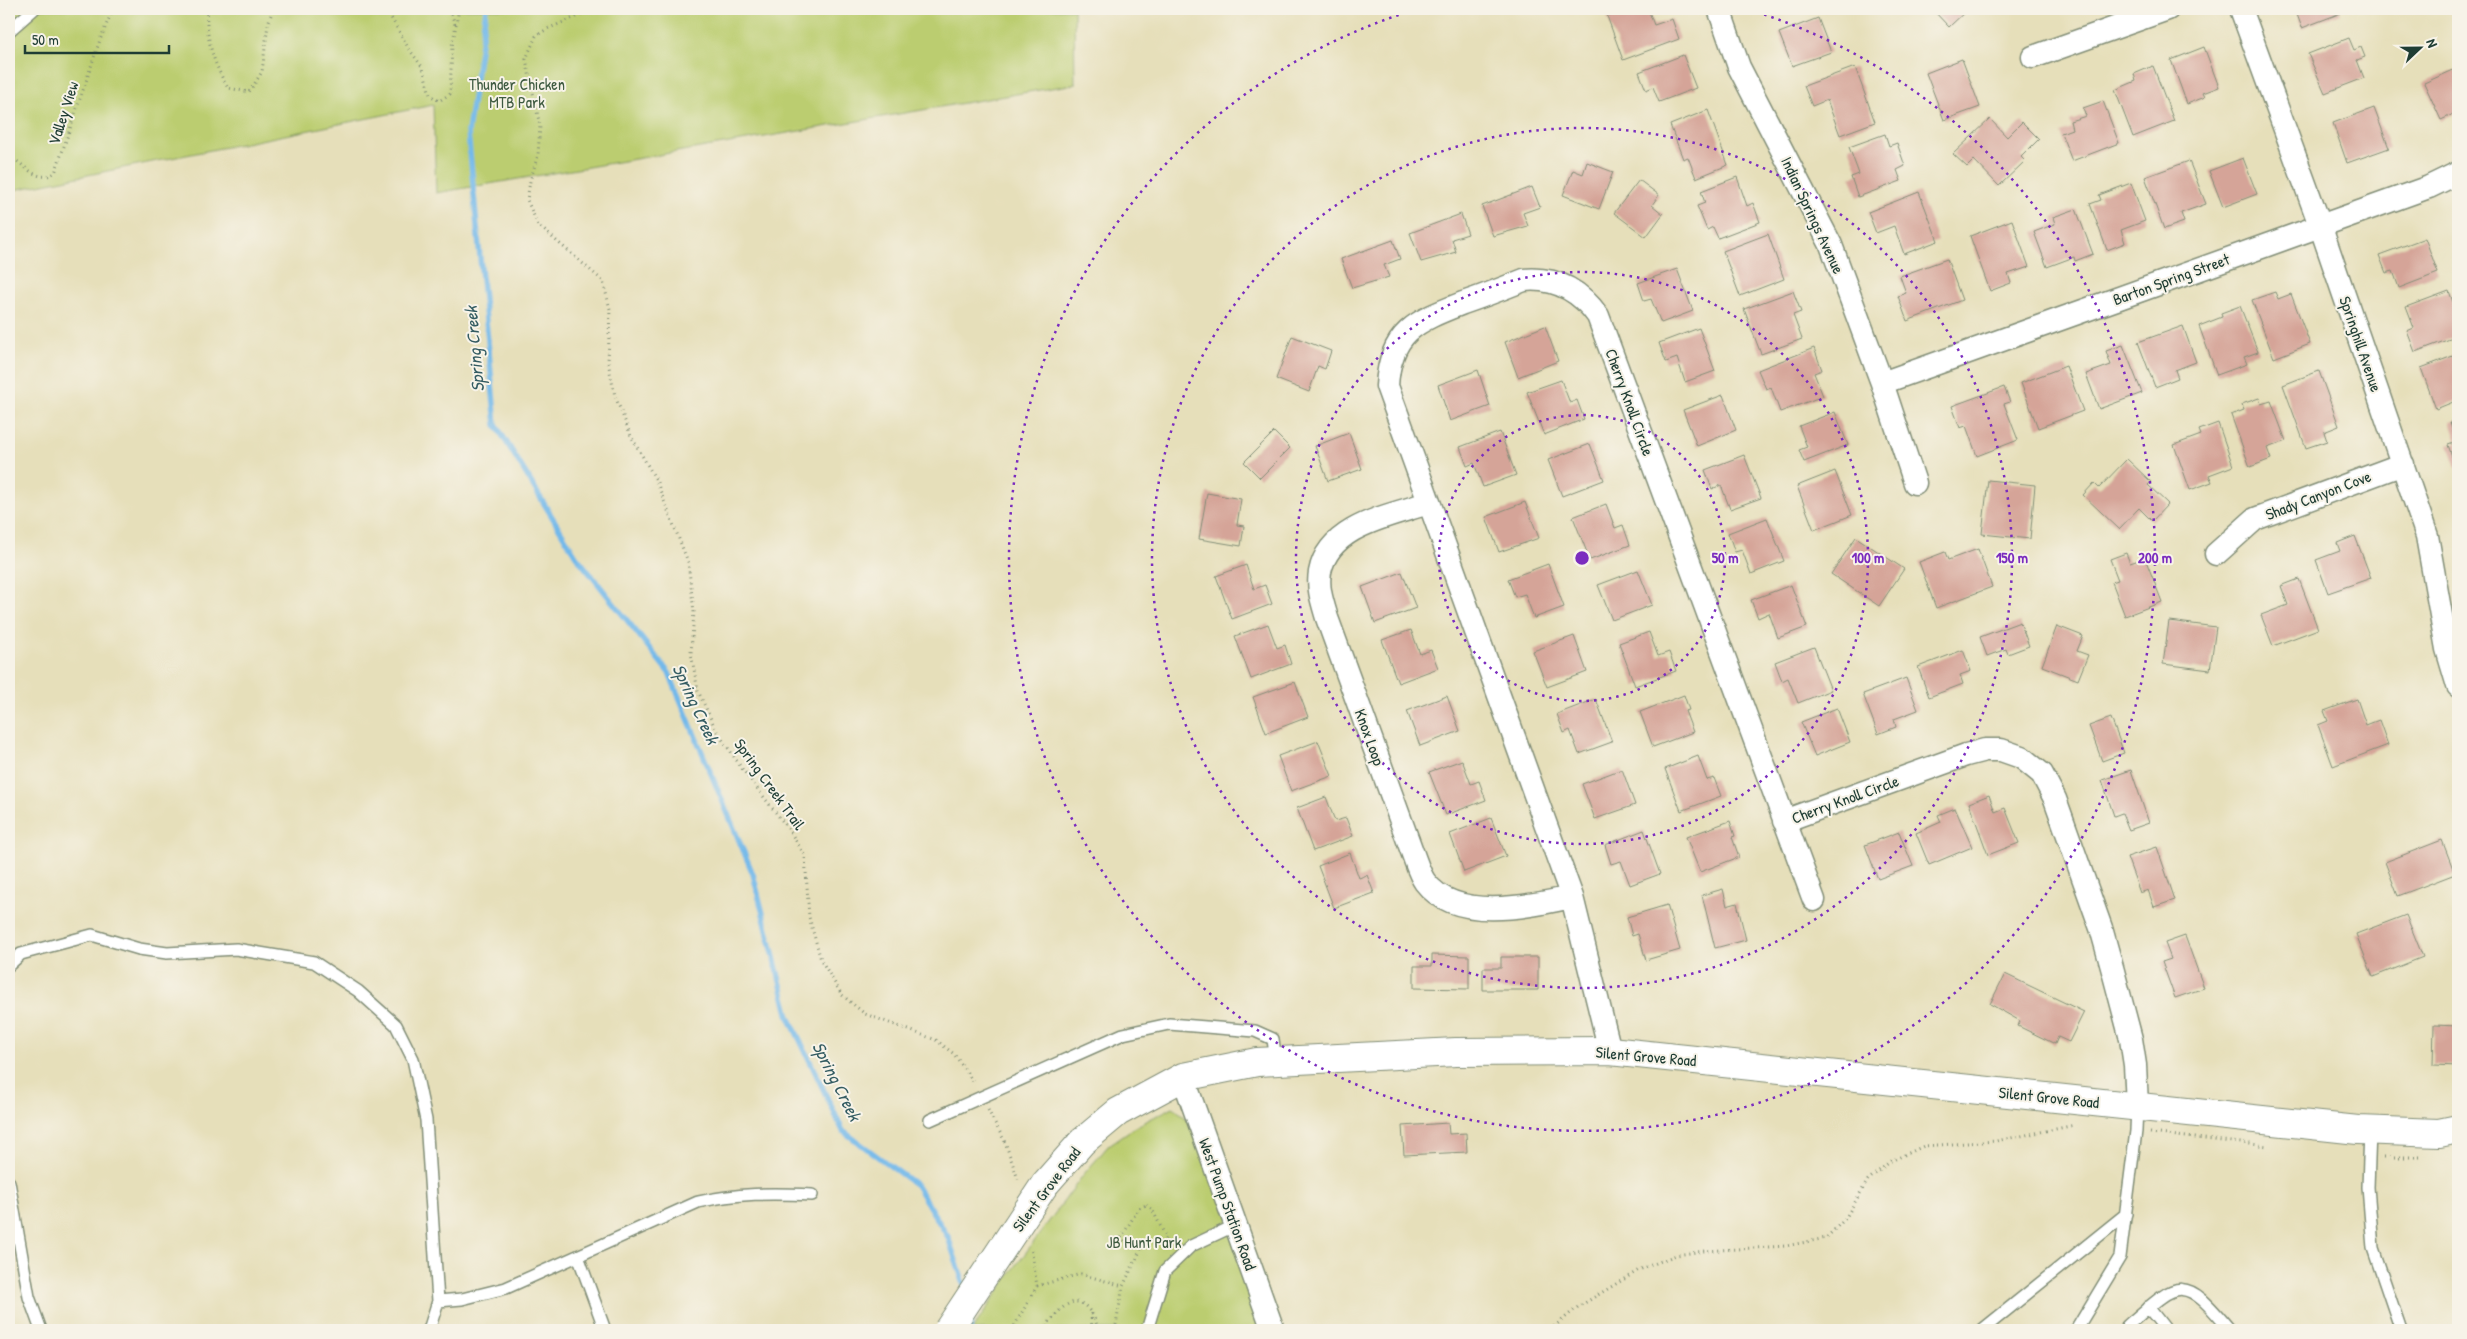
<svg xmlns="http://www.w3.org/2000/svg" width="2467" height="1339" viewBox="0 0 2467 1339" font-family="'Patrick Hand',sans-serif">
<rect width="100%" height="100%" fill="#f7f3e8"/>
<filter id="ink" filterUnits="userSpaceOnUse"><feTurbulence type="fractalNoise" baseFrequency=".02" numOctaves="2"/><feDisplacementMap in="SourceGraphic" scale="10" xChannelSelector="R" yChannelSelector="G"/><feConvolveMatrix kernelMatrix="1 2 1 2 8 2 1 2 1" color-interpolation-filters="sRGB"/></filter>
<filter id="wash" filterUnits="userSpaceOnUse"><feTurbulence type="fractalNoise" baseFrequency=".0096" numOctaves="4" result="noise"/><feDisplacementMap in="SourceGraphic" scale="20" xChannelSelector="R" yChannelSelector="G"/><feGaussianBlur stdDeviation="1.12" result="paint"/><feColorMatrix in="noise" values="0 0 0 0 0 0 0 0 0 0 0 0 0 0 0 0 0 1.4 0 .05"/><feComposite in="paint" operator="in"/></filter>
<g filter="url(#wash)">
<rect width="100%" height="100%" fill="#e6dfba"/>
<!-- green -->
<path fill="#bbcd70" stroke="#6d8552" d="M9 9H1074L1075 84 436 193 433 105 9 191Z
M1173 1107 1194 1125 1232 1224 1260 1330H972L1013 1270 1084 1174 1109 1145 1135 1127Z"/>
<g fill="none" stroke-linecap="round" stroke-linejoin="round">
<!-- stream -->
<path stroke="#73b9ea" stroke-width="5.5" d="M486 9 468 132 496 425 576 556 669 673 753 874 789 1017 843 1131 916 1185 948 1237 965 1287
M970 1330 972 1313"/>
</g>
<g id="blocks">
<!-- building -->
<path fill="#d5a498" d="M1626 9H1648L1654 25 1672 19 1679 39 1623 60 1607 16Z
M1932 9H1968L1949 27Z
M2295 9H2339L2341 13 2302 28Z
M1818 18 1831 52 1792 66 1779 33Z
M2349 38 2354 50 2361 47 2365 57 2357 60 2364 78 2325 93 2308 54Z
M2204 47 2219 87 2203 93 2205 97 2187 104 2171 60Z
M1683 55 1696 88 1659 102 1653 87 1646 90 1639 72Z
M1962 59 1980 107 1944 120 1926 73Z
M2153 66 2174 121 2133 137 2115 90 2136 81 2134 74Z
M1855 67 1875 122 1840 135 1827 100 1812 106 1804 86Z
M2458 68V112L2441 120 2424 83Z
M2103 101 2119 143 2072 161 2061 133 2072 129 2070 121 2086 116 2083 108Z
M2374 108 2389 148 2347 163 2333 123Z
M1708 110 1728 165 1696 178 1688 157 1683 159 1670 125Z
M1990 119 2007 137 2022 122 2039 139 2021 157 2025 161 1999 186 1974 160 1967 167 1953 154Z
M1885 134 1889 146 1897 143 1905 166 1897 170 1901 181 1858 197 1851 177 1859 174 1849 147Z
M2243 158 2257 194 2223 207 2209 171Z
M2189 161 2206 204 2181 213 2184 222 2164 229 2145 177Z
M1587 162 1613 172 1599 209 1563 195 1573 170 1583 174Z
M1737 177 1747 206 1753 203 1760 222 1718 238 1713 227 1707 230 1697 206 1705 203 1701 191Z
M1639 180 1659 195 1652 205 1663 214 1646 237 1614 213Z
M2131 183 2145 221 2121 230 2125 243 2107 250 2090 204 2101 200 2099 195Z
M1532 187 1540 207 1523 213 1528 226 1493 236 1482 206Z
M1919 192 1938 241 1904 254 1894 226 1876 233 1868 212Z
M2076 209 2093 254 2075 261 2074 257 2047 267 2034 232 2055 224 2053 217Z
M1461 214 1468 234 1452 239 1456 252 1421 262 1410 233Z
M2012 220 2029 267 2008 274 2011 283 1990 291 1970 236Z
M1768 234 1784 279 1740 296 1723 251Z
M2425 238 2438 273 2399 288 2393 271 2386 273 2379 255Z
M1393 240 1400 259 1384 265 1389 277 1352 288 1341 259Z
M1947 259 1962 300 1907 321 1898 296 1906 293 1900 276Z
M1677 269 1693 311 1661 323 1651 299 1644 301 1638 283Z
M1793 291 1801 312 1793 315 1802 339 1761 354 1744 309Z
M2449 291 2458 316V336L2415 352 2407 331 2414 328 2406 307Z
M2275 292 2278 299 2291 294 2310 344 2274 358 2252 300Z
M2240 306 2258 352 2244 357 2247 364 2217 375 2199 326 2222 317 2221 313Z
M1545 326 1558 361 1518 377 1505 342Z
M2183 326 2196 362 2175 370 2178 378 2155 387 2138 342Z
M1699 328 1715 371 1685 382 1677 358 1666 362 1659 343Z
M1292 336 1331 351 1325 369 1318 366 1309 392 1276 379Z
M2123 345 2142 393 2099 409 2086 374 2111 365 2106 351Z
M1814 348 1822 370 1814 373 1823 396 1780 412 1771 387 1766 389 1758 370Z
M2458 354V400L2436 409 2421 368Z
M2066 366 2083 411 2038 428 2021 383Z
M1478 370 1490 406 1450 421 1438 385Z
M2319 371 2339 426 2324 432 2327 441 2306 448 2283 385Z
M1561 380 1570 403 1577 400 1584 419 1544 435 1527 392Z
M2004 387 2010 402 2004 404 2018 440 1977 456 1966 426 1960 428 1952 406Z
M1723 395 1736 430 1697 446 1683 410Z
M2259 398 2261 404 2271 401 2286 441 2267 448 2271 459 2250 467 2231 415 2244 410 2242 404Z
M1835 412 1848 445 1804 462 1799 450 1807 447 1799 426Z
M2458 420V466L2456 467 2448 445 2457 442 2450 422Z
M2218 423 2233 466 2209 475 2212 482 2190 490 2174 445 2201 435 2199 430Z
M1274 432 1290 448 1260 478 1244 462Z
M1500 432 1516 475 1483 487 1474 463 1467 466 1460 447Z
M1349 433 1362 469 1328 481 1315 446Z
M1590 444 1604 480 1562 496 1548 460Z
M1744 455 1761 498 1730 509 1721 485 1712 489 1705 470Z
M2127 459 2151 482 2148 485 2168 504 2152 521 2139 508 2119 529 2083 495 2094 483 2099 488Z
M1835 471 1852 515 1814 530 1797 486Z
M1988 480 2035 485 2030 539 1982 534Z
M1207 493 1241 499 1237 525 1244 526 1241 546 1199 539Z
M1525 502 1539 538 1499 552 1486 517Z
M1606 504 1615 528 1623 525 1630 545 1590 560 1573 517Z
M1767 518 1784 561 1751 574 1742 550 1735 552 1728 533Z
M2355 536 2371 578 2328 593 2316 560 2340 551 2337 543Z
M1856 537 1904 569 1879 606 1831 574Z
M1978 549 1992 587 1936 608 1919 562 1945 552 1948 560Z
M2126 553 2130 563 2145 558 2162 602 2125 616 2112 582 2118 580 2110 559Z
M1548 564 1564 607 1534 618 1525 594 1515 597 1508 579Z
M1246 565 1254 589 1265 585 1272 604 1232 619 1216 576Z
M1638 570 1652 605 1612 620 1598 585Z
M1402 572 1416 608 1375 623 1362 587Z
M2299 579 2318 629 2273 646 2261 615 2288 605 2281 586Z
M1791 585 1807 627 1778 638 1769 613 1758 618 1751 600Z
M2169 621 2216 627 2210 670 2163 664Z
M2020 622 2029 646 2008 654 2006 649 1987 656 1980 637Z
M1268 624 1277 648 1285 645 1291 664 1251 679 1235 636Z
M2057 626 2083 636 2077 651 2088 655 2078 680 2042 666Z
M1411 630 1420 654 1431 650 1438 668 1398 683 1382 640Z
M1649 632 1658 656 1669 652 1676 671 1635 686 1619 643Z
M1574 636 1587 672 1547 687 1533 651Z
M1814 647 1831 690 1798 703 1788 678 1782 681 1775 662Z
M1963 650 1971 671 1960 675 1963 684 1929 697 1918 667Z
M1906 678 1918 710 1894 719 1896 727 1878 734 1863 694Z
M1295 682 1308 717 1266 733 1253 697Z
M1684 695 1689 710 1685 711 1693 732 1653 747 1640 712Z
M1447 696 1460 731 1420 746 1407 711Z
M1596 699 1612 742 1579 754 1570 730 1564 733 1557 714Z
M2357 699 2366 725 2379 720 2388 745 2333 766 2318 725 2328 721 2324 711Z
M1837 708 1850 742 1815 756 1801 722Z
M2111 718 2124 753 2102 761 2089 726Z
M1318 741 1332 776 1291 791 1278 756Z
M1698 756 1707 780 1714 778 1721 796 1681 811 1665 769Z
M1462 760 1471 784 1479 781 1486 800 1446 815 1429 772Z
M1622 769 1635 805 1595 819 1582 784Z
M2131 770 2149 823 2129 830 2122 813 2114 816 2102 780Z
M1989 795 1995 812 2005 808 2019 843 1988 855 1969 803Z
M1326 797 1335 821 1346 818 1353 836 1313 851 1297 808Z
M1955 808 1972 847 1929 865 1916 833 1941 822 1938 815Z
M1491 818 1506 856 1464 872 1450 834Z
M1730 821 1735 836 1732 837 1739 857 1700 872 1686 837Z
M1644 830 1660 874 1630 885 1621 861 1611 864 1605 845Z
M1899 832 1913 866 1878 879 1865 845Z
M2442 840 2455 874 2398 896 2385 862Z
M2157 847 2175 900 2154 907 2148 890 2140 893 2127 857Z
M1350 853 1359 878 1367 875 1374 893 1334 908 1318 866Z
M1723 889 1727 906 1737 903 1746 940 1715 948 1702 895Z
M1667 905 1680 950 1646 960 1638 934 1632 936 1627 917Z
M2406 915 2423 957 2373 977 2356 934Z
M2185 936 2204 988 2175 998 2162 962 2171 959 2165 943Z
M1432 955 1469 956V989L1414 988V966H1432Z
M1501 957H1538V990H1483V968H1501Z
M2005 974 2084 1012 2069 1042 2058 1037 2055 1044 2018 1026 2020 1021 1990 1004Z
M2434 1025 2458 1026V1066L2433 1065Z
M1448 1123 1449 1134 1466 1133 1467 1152 1404 1155 1402 1126Z"/>
</g>
</g>
<g filter="url(#ink)">
<use href="#blocks" fill-opacity="0" stroke="#828e77" stroke-width="1"/>
<g fill="none" stroke-linecap="round" stroke-linejoin="round">
<!-- service casing -->
<g stroke="#828e77" stroke-width="14">
<path id="service" d="M9 31 34 9
M9 965 21 954 92 935 139 949 167 953 236 949 314 962 358 991 396 1025 413 1059 426 1120 438 1301 429 1330
M930 1120 1123 1034 1169 1024 1255 1031 1273 1039 1276 1062
M2370 1131 2368 1187 2373 1248 2401 1330
M9 1182 29 1297 41 1330
M578 1256 605 1330
M438 1301 462 1299 506 1288 698 1202C737 1193 772 1193 812 1195
M2148 1307 2166 1330
M1147 1330 1165 1271 1191 1246 1236 1225
M1982 1330 2126 1214
M2076 1330 2120 1257 2136 1131 2137 1105
M2126 1330 2127 1326C2179 1280 2183 1273 2230 1330"/>
</g>
<!-- minor casing -->
<g stroke="#828e77" stroke-width="25">
<path id="minor" d="M1719 9 1739 67 1831 245 1882 383 1915 483
M2241 9 2320 225 2427 536 2447 649 2458 686
M2033 57 2168 9
M1882 383 2429 187 2458 173
M1428 503C1390 516 1329 525 1320 572 1317 588 1323 604 1327 618L1414 857C1417 865 1420 875 1425 882 1456 923 1530 906 1572 897
M2216 554 2255 519 2403 464
M1784 821 1966 755 1985 750H2001L2021 757 2042 774 2055 799 2101 928 2113 971 2131 1039 2135 1065 2137 1105
M1610 1051 1572 897 1387 386C1390 331 1417 321 1463 303 1484 296 1504 288 1524 280 1556 277 1580 291 1598 316L1814 900
M1183 1077 1273 1330"/>
</g>
<!-- tertiary casing -->
<g stroke="#828e77" stroke-width="30">
<path id="tertiary" d="M1045 1184 1082 1142 1118 1112 1183 1077 1257 1062 1456 1052 1610 1051 2358 1130 2439 1133 2458 1129"/>
</g>
<!-- path -->
<path stroke="#828e77" stroke-width="3" stroke-dasharray="1 4" stroke-linecap="butt" d="M207 9C205 37 214 65 228 88L249 92 262 72 268 24 273 9
M389 9V14L409 49 423 68 430 95 439 101 450 94 452 46 459 9
M450 9 455 25
M595 9 547 29 536 36 526 59 540 126 538 155 530 181 527 200 538 225 603 281 610 309 608 362 615 396 631 436 656 480 688 562 694 612 691 653 698 691 716 730 743 770 790 831 805 856 809 917 821 960 842 995 865 1014 936 1040 954 1054 975 1084
M9 156C25 164 36 184 55 173L100 40 113 9
M988 1110 1005 1142 1019 1182
M2150 1133 2268 1146
M2384 1157H2420
M1146 1205 1153 1211 1166 1237 1162 1244H1128L1121 1238 1139 1208Z
M1037 1286 1081 1274 1123 1286
M1091 1313 1092 1330
M1012 1330 1037 1286 1031 1247
M1043 1330C1054 1317 1072 1289 1088 1309 1094 1316 1096 1321 1098 1330
M1115 1330 1123 1286 1143 1245
M1550 1330 1578 1307 1639 1270 1676 1255 1704 1251 1786 1246 1826 1238 1845 1219 1868 1180 1891 1161 1924 1146 1996 1141 2075 1125"/>
<!-- service -->
<use href="#service" stroke="#fff" stroke-width="11"/>
<!-- minor -->
<use href="#minor" stroke="#fff" stroke-width="22"/>
<!-- tertiary -->
<use href="#tertiary" stroke="#fff" stroke-width="28"/>
<!-- tertiary-bridge casing -->
<g stroke="#828e77" stroke-width="30" stroke-linecap="butt">
<path id="tertiary-bridge" d="M948 1330 1045 1184"/>
</g>
<!-- tertiary-bridge -->
<use href="#tertiary-bridge" stroke="#fff" stroke-width="28"/>
</g>
</g>
<!-- distance rings -->
<g fill="none" stroke="#7b2cbf" stroke-width="2.5" stroke-dasharray="2.5 5">
<circle cx="1582" cy="558" r="143"/>
<circle cx="1582" cy="558" r="286"/>
<circle cx="1582" cy="558" r="430"/>
<path d="M1750 10A573 573 0 1 1 1414 10"/>
</g>
<g text-anchor="middle" dominant-baseline="central" stroke-width="4" stroke-linejoin="round" paint-order="stroke">
<!-- park labels -->
<g font-size="16" fill="#3e5a40" stroke="#f7f3e8">
<text x="517" y="84">Thunder Chicken<tspan x="517" dy="18">MTB Park</tspan></text>
<text x="1144" y="1242">JB Hunt Park</text>
</g>
<!-- street labels -->
<g font-size="16" fill="#1f3d34" stroke="#f7f3e8">
<text transform="translate(63 113) rotate(-72)">Valley View</text>
<text transform="translate(1813 215) rotate(65)">Indian Springs Avenue</text>
<text transform="translate(2171 279) rotate(-20)">Barton Spring Street</text>
<text transform="translate(2361 344) rotate(71)">Springhill Avenue</text>
<text transform="translate(1630 402) rotate(70)">Cherry Knoll Circle</text>
<text transform="translate(2318 495) rotate(-21)">Shady Canyon Cove</text>
<text transform="translate(1370 737) rotate(70)">Knox Loop</text>
<text transform="translate(770 784) rotate(54)">Spring Creek Trail</text>
<text transform="translate(1845 799) rotate(-20)">Cherry Knoll Circle</text>
<text transform="translate(1646 1056) rotate(5)">Silent Grove Road</text>
<text transform="translate(2049 1097) rotate(6)">Silent Grove Road</text>
<text transform="translate(1046 1189) rotate(-53)">Silent Grove Road</text>
<text transform="translate(1228 1204) rotate(70)">West Pump Station Road</text>
</g>
<!-- water labels -->
<g font-size="18" font-style="italic" fill="#345c62" stroke="#f7f3e8">
<text transform="translate(474 349) rotate(-95)">Spring Creek</text>
<text transform="translate(696 704) rotate(65)">Spring Creek</text>
<text transform="translate(837 1081) rotate(63)">Spring Creek</text>
</g>
</g>
<circle cx="1582" cy="558" r="8" fill="#7b2cbf" stroke="#f7f3e8" stroke-width="2.5"/>
<g font-size="15" text-anchor="middle" font-weight="bold" fill="#7b2cbf" stroke="#f7f3e8" stroke-width="4" stroke-linejoin="round" paint-order="stroke">
<text x="1725" y="563">50 m</text>
<text x="1868" y="563">100 m</text>
<text x="2012" y="563">150 m</text>
<text x="2155" y="563">200 m</text>
</g>
<!-- margin -->
<rect width="2467" height="1339" fill="none" stroke="#f7f3e8" stroke-width="30"/>
<!-- north arrow -->
<g transform="translate(2420 48) rotate(68)" stroke="#f7f3e8" stroke-width="4" paint-order="stroke">
<path d="M0-4L9 19L0 12L-9 19Z" fill="#1f3d34"/>
<text y="-8" font-size="14" font-weight="bold" text-anchor="middle" fill="#1f3d34">N</text>
</g>
<!-- scale -->
<path d="M25 45v8h144v-8" fill="none" stroke="#1f3d34" stroke-width="2.5"/>
<text x="32" y="45" font-size="15" fill="#1f3d34" stroke="#f7f3e8" stroke-width="4" paint-order="stroke">50 m</text>
</svg>
